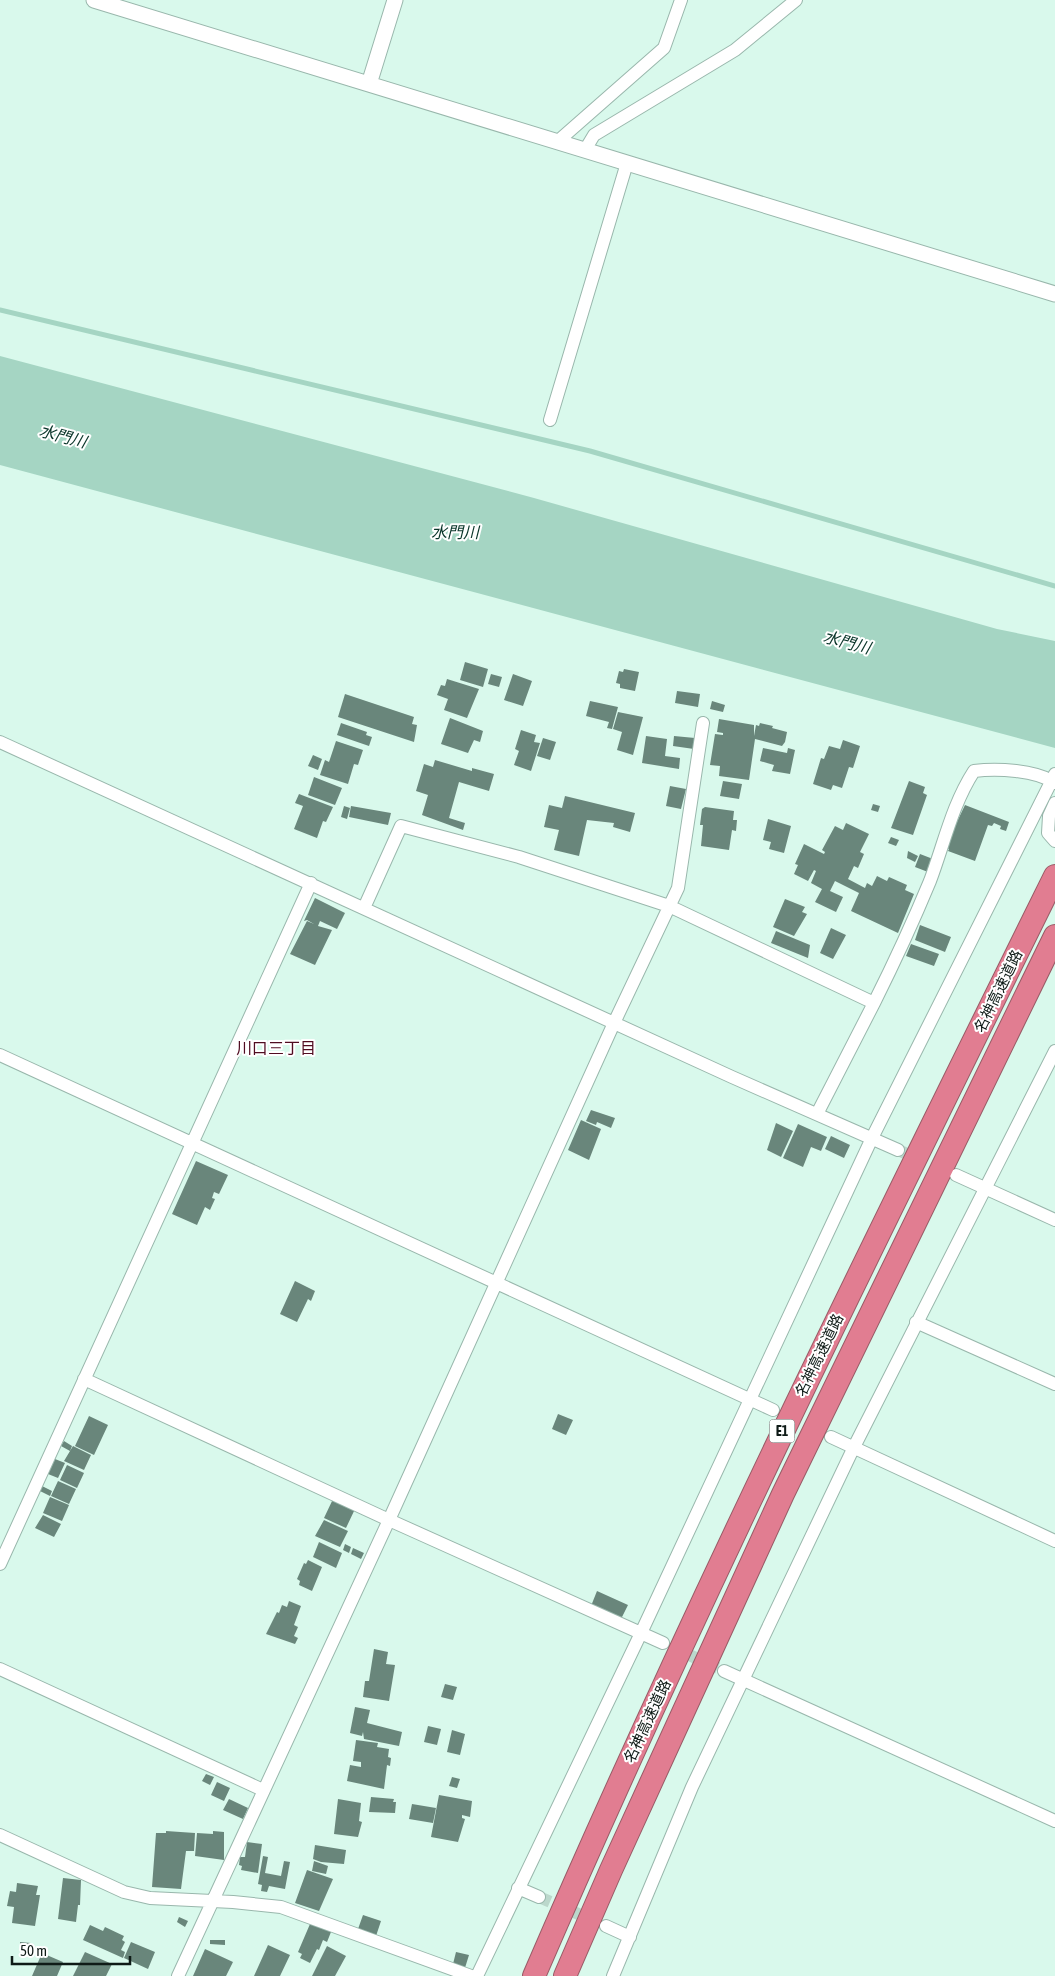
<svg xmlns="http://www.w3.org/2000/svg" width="1055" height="1976" viewBox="0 0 1055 1976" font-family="'Asap Condensed','Noto Sans JP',sans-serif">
<rect width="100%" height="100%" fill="#d9f9ec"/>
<!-- water -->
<path fill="#a5d5c3" d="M0 356 534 498 997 629 1055 641V748L0 465Z"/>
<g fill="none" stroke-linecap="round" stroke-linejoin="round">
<!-- stream -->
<path stroke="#a5d5c3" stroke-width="5" d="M0 310 590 451 1055 586"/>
</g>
<!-- building -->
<path fill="#69867b" d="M465 662 488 669 483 687 460 680Z
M624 669 639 672 635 691 620 688V684L616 683 619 671 623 672Z
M491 674 502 677 499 687 488 684Z
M513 674 532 681 523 706 504 700Z
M447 679 479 689 467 718 444 710 448 699 437 695 441 685 445 686Z
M677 691 700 694 698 707 675 703Z
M345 694 414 717 412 724 417 725 414 742 338 717Z
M590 701 618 707 612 729 607 728 609 722 586 716Z
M712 701 725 705 723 712 710 709Z
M618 712 643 717 633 755 617 750 622 732 613 729Z
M450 718 483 731 480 742 474 740 468 753 441 744Z
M719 719 754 725V736L756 725 759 726 760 723 773 726 772 728 787 732 785 742 782 746 755 739 749 780 719 776 720 766 710 765 715 734 723 735V733L717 732Z
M341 723 367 732 366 735 372 737 369 746 337 735Z
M521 730 536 735 534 742 540 743 531 771 514 765 519 751 515 749Z
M646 736 667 739 665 756 680 758 679 769 642 763Z
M674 736 695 738 694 749 673 746Z
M543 738 556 742 550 760 537 756Z
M843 740 860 746 853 768 849 767 842 788 833 785 831 790 813 784 821 758 824 759 829 746 840 749Z
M336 741 363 750 358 765 354 764 348 784 320 775 325 760 329 762Z
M763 748 787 753 788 748 795 750 790 774 772 771 774 765 760 761Z
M313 755 322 759 318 770 308 766Z
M435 760 472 771V768L494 774 489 791 459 782 449 818 465 823 463 830 422 815 428 795 416 791 424 764 433 767Z
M314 777 342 788 335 805 308 795Z
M723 781 742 784 739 799 720 796Z
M909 781 925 787 923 793 927 795 913 835 891 828Z
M670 786 686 789 681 809 666 806Z
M299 794 333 807 326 822 323 821 317 838 294 829 303 806 295 803Z
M565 796 635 813 630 832 613 827 614 823 587 820 579 856 554 850 559 830 544 827 549 805 562 808Z
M873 804 880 806 878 812 871 810Z
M965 805 1009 822 1006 831 1000 829 1001 826 994 823 992 826 988 825 975 861 948 851 949 849 945 847Z
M344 806 350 808 347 819 341 817Z
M351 806 391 813 388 825 349 817Z
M705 807 734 811 733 820H737L736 831 732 830 729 850 701 846 703 825H700L702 809Z
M768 819 791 826 784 853 769 849 771 842 763 840Z
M846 823 869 834 860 852 864 854 858 868 854 866 848 879 865 888 867 883 872 886 877 876 887 881 889 877 907 885 905 890 914 894 898 933 851 911 859 893 835 881 830 891 843 897 836 912 815 902 822 889 811 883 816 871 814 870 808 881 794 874 798 865 795 864 804 844 824 854 825 852 822 850 835 826 843 830Z
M891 837 899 840 896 846 888 843Z
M908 851 918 856 915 862 907 858Z
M920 854 933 859 928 872 915 867Z
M315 898 345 913 337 929 320 921 318 926 332 930 315 965 290 954 307 921 314 924 307 920 304 921Z
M785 899 805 907 802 912 807 914 794 936 773 927Z
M920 925 951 937 945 952 915 940Z
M831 928 846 935 833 959 820 953Z
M776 931 810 945 808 958 771 943Z
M911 944 939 954 934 966 906 956Z
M591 1110 615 1118 611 1128 597 1122 596 1125 586 1121Z
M581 1120 601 1129 589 1160 568 1150Z
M776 1123 793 1131 781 1157 767 1150Z
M798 1124 827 1137 821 1151 811 1147 803 1167 783 1158Z
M831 1136 850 1145 844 1158 825 1149Z
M196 1161 228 1175 219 1194 214 1192 212 1198 215 1199 210 1210 205 1207 197 1225 172 1214Z
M295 1281 315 1291 311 1301 308 1299 297 1322 280 1314Z
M558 1414 573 1420 566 1435 552 1429Z
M89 1416 108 1425 94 1455 75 1446Z
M64 1441 72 1446 70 1451 61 1446Z
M73 1446 91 1455 84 1470 64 1461Z
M55 1459 65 1463 58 1478 48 1474Z
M67 1465 84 1473 77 1488 60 1480Z
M58 1481 76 1489 69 1504 51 1496Z
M42 1486 52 1491 50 1496 40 1491Z
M50 1497 69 1505 62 1521 43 1513Z
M333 1499 355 1509 346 1528 324 1518Z
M43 1515 61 1524 54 1537 35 1528Z
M324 1520 348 1531 340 1547 315 1536Z
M319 1542 342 1553 336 1568 313 1557Z
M345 1544 351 1547 349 1553 343 1550Z
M353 1548 364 1553 361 1559 351 1554Z
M308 1560 322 1567 312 1591 299 1585 300 1581 297 1579 304 1563 306 1564Z
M597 1591 628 1605 621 1619 591 1606Z
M289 1601 301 1606 294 1625 298 1627 294 1636 298 1638 295 1644 266 1634 277 1612 279 1613 282 1605 287 1607Z
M374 1649 388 1652 386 1664 395 1665 389 1701 363 1697 365 1681H369Z
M445 1684 457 1687 453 1700 441 1697Z
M355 1707 370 1710 367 1723 402 1732 399 1746 364 1739 363 1732 362 1736 350 1733Z
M428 1726 441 1729 437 1745 424 1742Z
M452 1730 465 1734 460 1755 447 1752Z
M356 1740 378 1743 377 1747 389 1749 388 1757 391 1758 390 1766 387 1765 384 1789 347 1781 350 1765 361 1767V1762L353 1761Z
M206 1774 214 1777 210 1785 202 1781Z
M452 1777 460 1779 457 1788 449 1786Z
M217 1782 230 1788 224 1801 211 1795Z
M439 1795 472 1801 470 1817 462 1815V1818L465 1819 458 1842 431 1837Z
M371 1797 394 1799 393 1802H396L395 1813 369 1812Z
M229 1799 248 1808 243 1819 223 1810Z
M338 1799 361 1803 359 1821 362 1822 358 1837 334 1834Z
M412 1804 436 1808 433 1823 409 1819Z
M166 1831 195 1833 194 1851H186L181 1889 152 1887 156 1833H166Z
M213 1831 224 1832V1860L195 1856 197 1833 213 1834Z
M247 1842 262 1844 258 1873 241 1870 242 1866 239 1865 240 1857H245Z
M315 1845 346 1850 344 1864 321 1862 313 1859Z
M263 1856 268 1857 265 1873 281 1876 284 1861 290 1862 285 1889 269 1886 267 1892 261 1891 262 1885 258 1884Z
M314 1861 328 1866 326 1874 312 1871Z
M307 1870 333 1879 319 1911 295 1903Z
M63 1878 81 1880 80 1905H78L76 1922 58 1919Z
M17 1883 38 1886 36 1895H40L35 1926 12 1923 14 1907 7 1906 10 1891 16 1892Z
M363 1915 381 1921 376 1936 358 1929Z
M179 1917 188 1921 185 1927 177 1922Z
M310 1924 331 1932 327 1942 323 1940 319 1950 317 1949 310 1963 300 1958 302 1954 298 1952Z
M90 1925 103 1931 105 1927 124 1936 122 1940 125 1942 121 1950 125 1952 123 1958 83 1940Z
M210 1940H225V1945L210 1944Z
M20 1942 31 1943 30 1948 20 1947Z
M131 1942 155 1952 148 1969 124 1958Z
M268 1945 290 1955 280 1976H254Z
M327 1946 346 1956 335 1976H312Z
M205 1949 233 1962 226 1976H193Z
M85 1952 112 1964 106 1976H73Z
M456 1952 469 1955 464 1971 452 1968Z
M42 1953 63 1962 57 1976H32Z"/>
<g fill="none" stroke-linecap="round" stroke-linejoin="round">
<!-- minor-tunnel -->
<path stroke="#bbd8cc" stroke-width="12" stroke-dasharray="12 6" stroke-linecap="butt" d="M898 1150 946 1171
M674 1648 724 1671
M539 1897 595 1921"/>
<!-- minor casing -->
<g stroke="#99b7ac" stroke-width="14">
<path id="minor" d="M557 142 664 48 681 0
M585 150 594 135 735 50 796 0
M550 420 627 163
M0 742 732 1077 898 1150
M1055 803 1049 816 1048 833 1055 841
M364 908 401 826 519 857 669 906 874 1003 817 1114
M874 1003C894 963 913 922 930 881 944 844 952 805 974 771 997 768 1036 770 1055 783
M0 1055 773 1410
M956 1175 1055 1220
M916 1322 1055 1384
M84 1379 389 1520 663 1643
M831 1437 1055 1541
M0 1564 311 883
M0 1669 263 1790
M724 1671 1055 1821
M0 1835 124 1892 150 1898 233 1902 281 1907 471 1976
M518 1888 539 1897
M606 1926 630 1937
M178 1976 389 1520 614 1023 678 888 703 723
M477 1976 641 1633 872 1138 1055 774
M613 1976 692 1787 853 1449 1055 1051"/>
</g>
<!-- tertiary casing -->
<g stroke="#99b7ac" stroke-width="17">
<path id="tertiary" d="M94 0 1055 294
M369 84 395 0"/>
</g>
<!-- motorway casing -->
<g stroke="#985b66" stroke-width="24">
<path id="motorway" d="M534 1976C695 1603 875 1240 1055 876
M565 1976 611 1870 783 1494 1055 936"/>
</g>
<!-- minor -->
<use href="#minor" stroke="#fff" stroke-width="12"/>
<!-- tertiary -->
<use href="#tertiary" stroke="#fff" stroke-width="15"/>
<!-- motorway -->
<use href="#motorway" stroke="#e17d91" stroke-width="22"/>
</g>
<g text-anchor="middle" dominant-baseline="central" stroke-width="4" stroke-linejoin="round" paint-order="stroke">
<!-- shield labels -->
<rect fill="#fff" stroke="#575f5d" stroke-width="1" x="769.5" y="1419.5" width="25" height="23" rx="4"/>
<g font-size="14" font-weight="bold" fill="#0f1b17">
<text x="782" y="1431">E1</text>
</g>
<!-- street labels -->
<g font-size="15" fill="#0f1b17" stroke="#fff">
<text transform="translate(998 991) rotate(-64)">名神高速道路</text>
<text transform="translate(819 1355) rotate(-64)">名神高速道路</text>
<text transform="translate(647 1721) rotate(-65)">名神高速道路</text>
</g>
<!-- water labels -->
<g font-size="16" font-style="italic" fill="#083428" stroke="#fff">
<text transform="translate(63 436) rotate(15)">水門川</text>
<text x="455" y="532">水門川</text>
<text transform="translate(847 642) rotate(15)">水門川</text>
</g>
<!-- neighbourhood labels -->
<g font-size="16" fill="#510c21" stroke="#fff">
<text x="276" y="1048">川口三丁目</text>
</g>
</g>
<!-- scale -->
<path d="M12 1956v8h118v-8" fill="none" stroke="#0f1b17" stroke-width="2.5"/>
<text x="20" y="1956" font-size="15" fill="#0f1b17" stroke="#ffffff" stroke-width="4" paint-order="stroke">50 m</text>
</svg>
